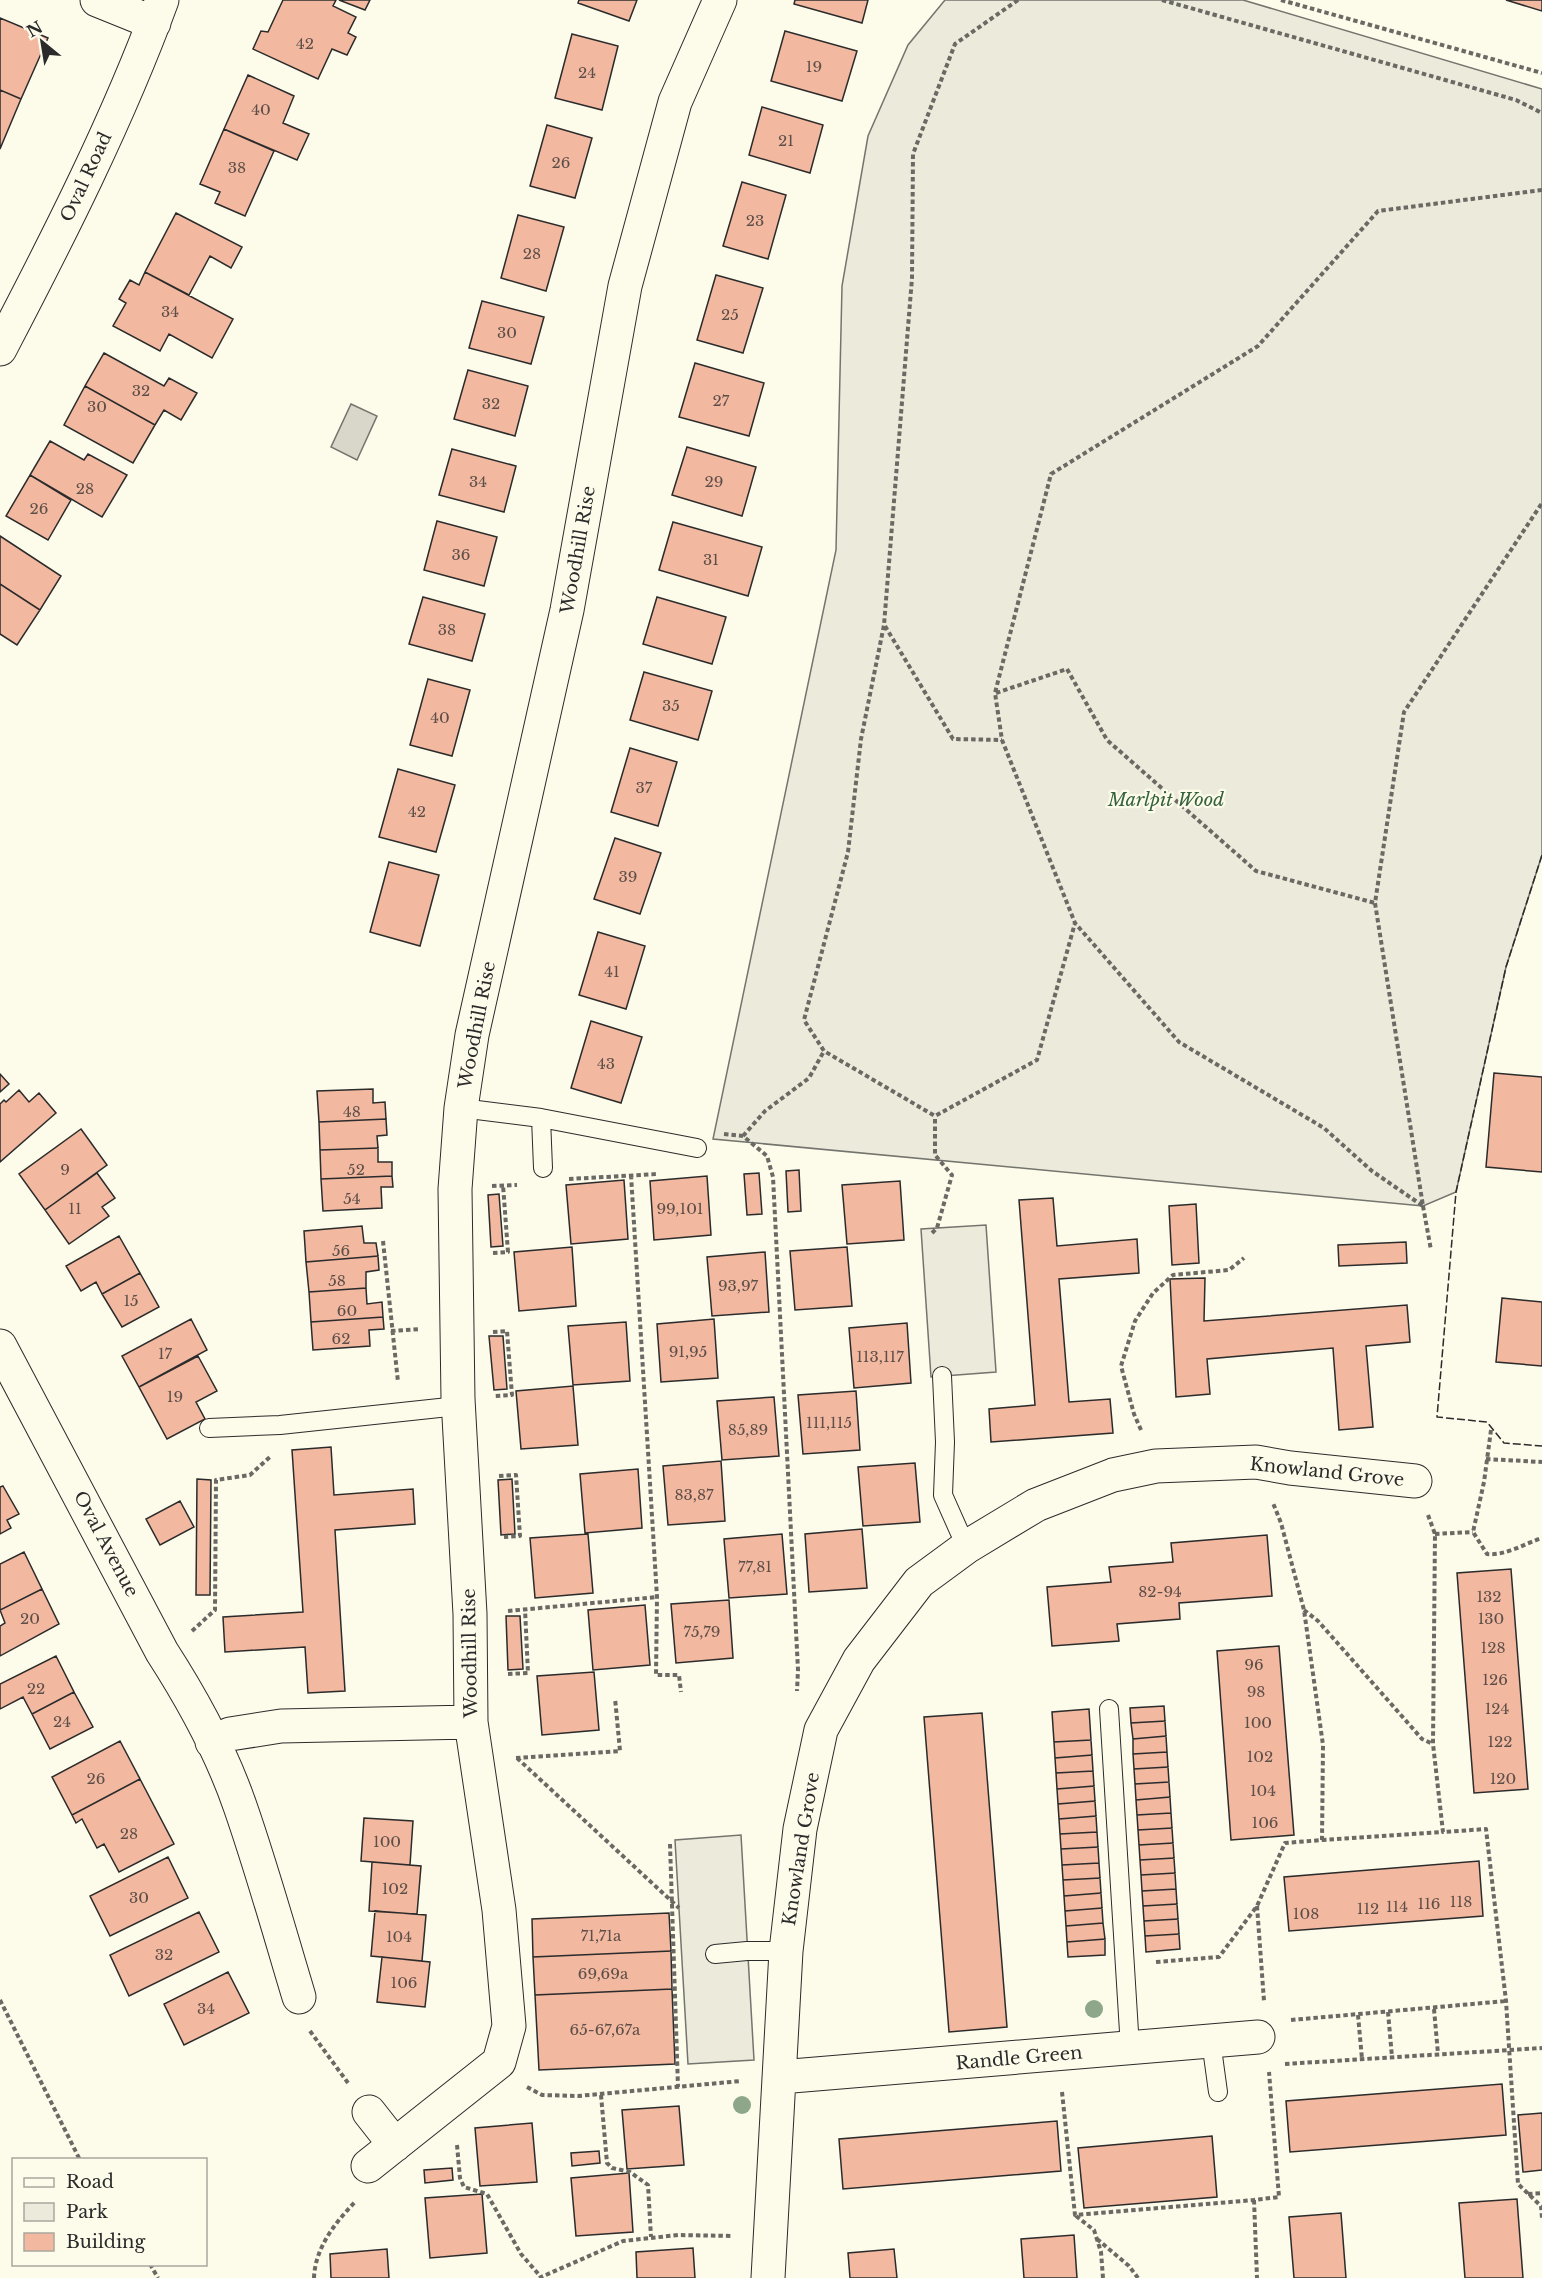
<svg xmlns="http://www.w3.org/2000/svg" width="1542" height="2278" viewBox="0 0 1542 2278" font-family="'Libre Baskerville',serif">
<rect width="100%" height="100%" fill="#fdfbea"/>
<!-- green -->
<path fill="#ecebdb" stroke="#74746e" stroke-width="1.5" d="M945 0H1243L1542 89V855L1506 967 1456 1192 1423 1206 713 1139 836 550 842 286 868 136 908 45Z"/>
<!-- parking -->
<path fill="#eceadb" stroke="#74746e" stroke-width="1.5" d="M986 1225 996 1372 931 1377 921 1229Z
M741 1835 754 2060 688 2064 675 1840Z"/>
<!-- water -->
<path fill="#d8d7c9" stroke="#74746e" stroke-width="1.5" d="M351 404 377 416 357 460 331 447Z"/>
<!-- building -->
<path fill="#f2b8a0" stroke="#2b2b2b" stroke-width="1.5" d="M283 0H336L333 6 356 17 348 33 356 37 347 55 332 49 318 79 253 49 261 31 268 32Z
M339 0H370L365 10Z
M579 0H637L629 21 578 3Z
M795 0H868L862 23 794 4Z
M1506 0H1542V11Z
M0 18 48 38 21 99 0 90Z
M785 31 857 51 842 101 771 81Z
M572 34 618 46 602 110 555 98Z
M248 75 294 96 283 123 309 134 297 160 224 129Z
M0 90 21 99 0 149Z
M762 107 823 125 810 173 749 155Z
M547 125 592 138 575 198 530 186Z
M224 129 274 151 245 216 215 203 220 192 200 184Z
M742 182 786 195 768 259 723 246Z
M176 213 242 247 231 268 210 256 189 295 145 272Z
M518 215 564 227 546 291 501 278Z
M145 272 233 319 212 358 169 334 160 351 113 326 126 303 119 299 130 280 139 285Z
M716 275 763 288 743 353 697 340Z
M482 301 544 317 531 364 469 348Z
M104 353 164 386 169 378 197 393 181 420 164 410 155 425 85 386Z
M695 363 764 383 749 436 679 417Z
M468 370 528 386 515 436 454 419Z
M85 386 155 425 133 463 64 425Z
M50 441 84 460 88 454 127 475 102 517 30 475Z
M687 447 756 467 742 516 672 495Z
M452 449 516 466 504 512 439 495Z
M30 475 71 500 48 540 6 516Z
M437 521 497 537 484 586 424 570Z
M673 522 762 547 748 596 659 570Z
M0 536 61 576 40 610 0 584Z
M0 584 40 610 17 645 0 634Z
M423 597 485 614 472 661 409 644Z
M657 597 726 617 712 664 643 644Z
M644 672 712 691 698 740 630 720Z
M428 679 470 690 452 756 410 745Z
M630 748 677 762 658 826 611 812Z
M398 769 455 785 436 852 379 837Z
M615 838 661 853 640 914 594 899Z
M389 862 439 875 420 946 370 932Z
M598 932 645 946 626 1009 579 995Z
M591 1021 642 1037 621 1103 571 1088Z
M1494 1073 1542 1077V1172L1486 1167Z
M0 1074 9 1084 0 1092Z
M373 1089V1103L385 1102 386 1119 319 1122 317 1091Z
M19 1090 29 1102 39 1093 56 1113 0 1162V1104L4 1100 6 1102Z
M386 1119 387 1135 377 1136 378 1148 320 1150 319 1122Z
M81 1129 107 1165 45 1210 19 1174Z
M378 1148V1162H392V1176L321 1179 320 1150Z
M799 1170 801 1211 788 1212 786 1171Z
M97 1173 115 1198 102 1207 109 1216 69 1244 45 1210Z
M759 1173 762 1214 747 1215 744 1174Z
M392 1176 393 1187H381L382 1208 323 1211 321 1179Z
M707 1176 711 1235 654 1240 650 1181Z
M624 1180 628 1239 571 1244 566 1185Z
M900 1181 904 1240 847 1244 842 1185Z
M499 1194 503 1246 491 1247 488 1195Z
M1053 1198 1057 1246 1137 1239 1139 1273 1059 1279 1069 1402 1110 1399 1113 1433 991 1442 989 1409 1035 1405 1019 1200Z
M1196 1204 1199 1263 1172 1265 1169 1206Z
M362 1226 364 1243H376L378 1256 306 1262 304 1231Z
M119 1236 140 1273 102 1294 96 1282 81 1291 66 1266Z
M1406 1242 1407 1263 1339 1266 1338 1245Z
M572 1247 576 1306 519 1311 514 1252Z
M847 1247 852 1306 795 1310 790 1251Z
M765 1252 769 1312 712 1316 707 1257Z
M378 1256 379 1270 366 1272V1288L309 1292 306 1262Z
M140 1273 159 1307 122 1327 102 1294Z
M1205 1278 1204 1321 1407 1305 1410 1342 1366 1346 1373 1427 1339 1430 1333 1348 1207 1359 1210 1394 1176 1397 1170 1279Z
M366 1288 367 1304 382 1302 383 1317 311 1322 309 1292Z
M1502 1298 1542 1302V1366L1496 1362Z
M383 1317 384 1329 369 1330 370 1346 313 1350 311 1322Z
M191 1319 207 1350 139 1387 122 1356Z
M714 1319 718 1378 661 1382 657 1324Z
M626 1322 630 1381 573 1385 568 1326Z
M907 1323 911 1383 854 1388 849 1328Z
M489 1336H503L507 1389 494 1390Z
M198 1356 217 1391 196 1402 205 1419 167 1439 139 1387Z
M573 1386 578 1445 521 1449 516 1391Z
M856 1391 860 1450 803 1454 798 1395Z
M774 1397 779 1456 722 1460 717 1401Z
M331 1447 334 1495 413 1489 415 1524 335 1530 345 1691 308 1693 305 1647 225 1652 223 1617 303 1612 292 1450Z
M721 1461 725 1521 668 1525 663 1466Z
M915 1463 920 1522 863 1526 858 1467Z
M638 1469 642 1528 585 1533 580 1474Z
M197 1479 211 1480 210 1595H196Z
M512 1479 515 1534 501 1535 498 1480Z
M3 1486 19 1514 7 1520 11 1528 0 1534V1487Z
M180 1501 194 1527 160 1545 146 1519Z
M862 1529 867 1588 809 1592 805 1534Z
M588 1534 593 1593 535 1598 530 1538Z
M782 1534 787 1594 729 1598 724 1539Z
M1267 1535 1272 1596 1179 1603 1180 1619 1117 1624 1119 1641 1052 1646 1047 1587 1111 1582 1109 1567 1173 1562 1171 1543Z
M24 1552 42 1589 0 1610V1564Z
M1511 1569 1528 1789 1474 1793 1457 1573Z
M42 1589 59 1624 0 1656V1626L5 1623 0 1610Z
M729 1600 733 1658 676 1663 671 1604Z
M645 1605 650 1665 593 1670 588 1610Z
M506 1616H520L523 1669 508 1670Z
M1279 1646 1294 1835 1231 1840 1217 1651Z
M56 1656 74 1692 32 1714 23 1697 0 1709V1684Z
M594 1672 599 1730 542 1735 537 1676Z
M74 1692 93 1727 50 1749 32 1714Z
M1164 1706 1165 1721 1131 1723 1130 1708Z
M1089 1709 1091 1740 1054 1742 1052 1712Z
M982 1713 1007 2027 949 2032 924 1717Z
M1165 1721 1166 1736 1133 1739 1131 1723Z
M1166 1736 1167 1752 1133 1754V1739Z
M1091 1740 1092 1755 1055 1758 1054 1742Z
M120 1741 140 1779 72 1815 52 1777Z
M1167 1752 1168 1767 1134 1769 1133 1754Z
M1092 1755 1093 1771 1056 1773 1055 1758Z
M1168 1767 1169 1782 1135 1784 1134 1769Z
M1093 1771 1094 1786 1057 1789 1056 1773Z
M140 1779 174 1844 119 1872 104 1844 97 1848 82 1819 76 1823 72 1815Z
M1169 1782 1170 1797 1136 1800 1135 1784Z
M1094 1786 1095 1801 1058 1804 1057 1789Z
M1170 1797 1171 1813 1137 1815 1136 1800Z
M1095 1801 1096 1816 1059 1819 1058 1804Z
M1171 1813 1172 1828 1138 1830 1137 1815Z
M1096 1816 1097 1832 1060 1834 1059 1819Z
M364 1818 413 1821 410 1865 361 1861Z
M1172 1828 1173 1843 1139 1845 1138 1830Z
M1097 1832 1098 1847 1061 1849 1060 1834Z
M1173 1843 1174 1858 1140 1860 1139 1845Z
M1098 1847 1099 1863 1062 1865 1061 1849Z
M168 1857 188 1898 110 1936 90 1896Z
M1174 1858 1175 1873 1141 1875 1140 1860Z
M1479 1861 1483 1916 1289 1931 1284 1877Z
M372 1862 421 1866 417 1914 369 1911Z
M1099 1863 1100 1878 1063 1880 1062 1865Z
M1175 1873 1176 1889 1142 1891 1141 1875Z
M1100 1878 1101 1893 1064 1896 1063 1880Z
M1176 1889 1177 1904 1143 1906 1142 1891Z
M1101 1893 1102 1908 1065 1911 1064 1896Z
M1177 1904 1178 1919 1144 1921 1143 1906Z
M1102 1908 1103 1923 1066 1926 1065 1911Z
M375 1911 426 1915 422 1961 371 1956Z
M199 1912 219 1952 129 1996 110 1955Z
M669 1913 671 1951 533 1957 532 1919Z
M1178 1919 1179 1934 1145 1936 1144 1921Z
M1103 1923 1105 1939 1067 1942 1066 1926Z
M1179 1934 1180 1949 1146 1952 1145 1936Z
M1105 1939V1955L1068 1957 1067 1942Z
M671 1951 672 1989 535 1995 533 1957Z
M382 1957 430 1962 425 2007 377 2002Z
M228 1972 249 2013 184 2045 164 2004Z
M672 1989 675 2064 539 2070 535 1995Z
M1502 2084 1506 2135 1290 2152 1286 2101Z
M679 2106 684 2165 627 2169 622 2110Z
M1542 2113V2170L1523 2172 1518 2115Z
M1057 2121 1061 2171 843 2189 839 2139Z
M532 2123 537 2182 480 2186 475 2128Z
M1212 2136 1217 2197 1084 2208 1078 2148Z
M599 2151 600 2163 572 2166 571 2153Z
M452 2168 453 2180 425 2183 424 2170Z
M629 2173 633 2232 576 2236 571 2178Z
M482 2194 487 2253 430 2258 425 2198Z
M1517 2199 1523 2278H1465L1459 2203Z
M1341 2213 1346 2278H1294L1289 2217Z
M1074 2235 1077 2278H1024L1021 2239Z
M693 2248 695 2278H637L636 2252Z
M387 2249 389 2278H331L330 2254Z
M894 2249 897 2278H850L848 2253Z"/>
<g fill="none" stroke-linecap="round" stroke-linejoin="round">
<!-- service casing -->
<g stroke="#2b2b2b" stroke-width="20">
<path id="service" d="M461 1108 541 1118 697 1148
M541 1118 543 1168
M942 1376 945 1442 943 1495 959 1531 968 1546
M209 1428 280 1425 458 1406
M1109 1709 1130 2048
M715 1954 747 1951H786
M1211 2041 1218 2092"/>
</g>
<!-- minor casing -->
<g stroke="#2b2b2b" stroke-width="35">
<path id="minor" d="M97 0 154 23
M0 349C59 236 118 120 162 0
M0 1346 162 1652C193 1700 221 1751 240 1806 262 1869 280 1934 299 1997
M212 1742 230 1734 281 1726 471 1722
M780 2077 1258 2037
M369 2112 395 2145
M368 2166 499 2062 509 2026 499 1910 471 1722 470 1614 458 1399 455 1189 461 1108 472 1035 567 610 625 286 675 102 720 0
M768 2278 786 1951 800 1829 821 1730 859 1660 919 1582 968 1546 1036 1505 1113 1475 1156 1466 1256 1462 1290 1468 1415 1481"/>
</g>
<!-- path -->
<path stroke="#6a6964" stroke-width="4" stroke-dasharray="4.5 3" stroke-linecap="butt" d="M1018 0 955 44 913 154 912 278 884 625 861 739 848 852 804 1020 824 1051 935 1116 1037 1060 1075 923
M1162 0 1516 100 1542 113
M1281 0 1542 73
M1542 190 1378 211 1258 346 1051 474 995 693 1002 740 1075 923 1179 1042 1324 1128 1372 1171 1423 1206 1375 903 1404 712 1542 503
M885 626 953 739 1002 740
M996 693 1067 669 1107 740 1256 871 1375 903
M724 1134 743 1136 767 1156 773 1177 798 1670 797 1691
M743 1136 765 1111 809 1078 824 1051
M631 1175 657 1597 656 1675H679L681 1692
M569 1179 658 1174
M492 1186 517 1185
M1423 1206 1431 1250
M932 1233 937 1228 952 1175 935 1155V1116
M383 1241 398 1382
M493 1253 508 1252 503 1185
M391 1331 420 1329
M493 1332 507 1331 512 1395 495 1396
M1141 1430 1134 1414 1121 1366 1135 1321 1153 1293 1173 1275 1229 1270 1244 1258
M1491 1430 1484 1482 1473 1532 1487 1554C1505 1556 1524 1544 1542 1538
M1486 1459 1542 1462
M499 1476 516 1475 520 1536 504 1537
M1428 1515 1435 1534 1433 1744 1443 1832 1486 1829 1506 2001 1518 2184 1541 2206 1542 2218
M1435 1534 1473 1532
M1304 1610 1318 1621 1422 1739 1433 1744
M508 1611 657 1597
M192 1631 215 1610 216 1480 250 1475 271 1456
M508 1674 528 1673 525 1609
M516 1758 620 1751 615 1698
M517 1758 679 1908
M1322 1840 1443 1832
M670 1844 678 2087
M1257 1906 1264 2001
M1156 1962 1219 1957 1257 1906 1285 1843 1322 1840 1323 1745 1304 1610 1281 1523 1273 1503
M0 2000 80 2160
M1434 2009 1438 2054
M1388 2012 1392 2057
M1358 2015 1362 2059
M1291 2020 1506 2001
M310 2031 348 2083
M1285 2064 1542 2048
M527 2087 542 2095 578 2096 741 2081
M1062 2092 1075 2215 1254 2200 1279 2197 1269 2072
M601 2095 607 2163 612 2168 630 2172 648 2185 651 2237
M457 2145 460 2178 464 2187 487 2194 521 2254 541 2277
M1528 2194 1542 2193
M1254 2200 1257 2278
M1076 2216 1094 2230 1101 2252 1103 2278
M1097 2239 1129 2266 1138 2278
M150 2264 158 2278
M314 2278C315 2248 335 2223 355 2202
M539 2278 623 2241 678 2235 733 2236"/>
<!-- service -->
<use href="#service" stroke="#fdfbea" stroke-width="18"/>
<!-- minor -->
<use href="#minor" stroke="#fdfbea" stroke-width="33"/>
<!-- fence -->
<path stroke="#2b2b2b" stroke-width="1.5" stroke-dasharray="8 3" stroke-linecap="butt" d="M1542 855 1506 967 1456 1192 1437 1417 1487 1422 1504 1443 1542 1446"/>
</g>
<!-- trees -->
<g fill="#8ea78a">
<circle cx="1094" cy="2009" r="9"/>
<circle cx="742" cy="2105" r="9"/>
</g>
<g text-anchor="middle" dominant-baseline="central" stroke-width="4.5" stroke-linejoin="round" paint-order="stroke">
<!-- number labels -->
<g font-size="15" fill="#5d4e48">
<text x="305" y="43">42</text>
<text x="814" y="66">19</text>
<text x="587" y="72">24</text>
<text x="261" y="109">40</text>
<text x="786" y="140">21</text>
<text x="561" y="162">26</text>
<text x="237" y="167">38</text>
<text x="755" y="220">23</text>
<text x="532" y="253">28</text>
<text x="170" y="311">34</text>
<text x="730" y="314">25</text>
<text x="507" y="332">30</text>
<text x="141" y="390">32</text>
<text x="721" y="400">27</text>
<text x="491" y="403">32</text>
<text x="97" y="406">30</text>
<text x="478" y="481">34</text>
<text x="714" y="481">29</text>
<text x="85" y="488">28</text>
<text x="39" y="508">26</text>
<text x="461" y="554">36</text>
<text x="711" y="559">31</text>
<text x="447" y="629">38</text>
<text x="671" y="705">35</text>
<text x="440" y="717">40</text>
<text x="644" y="787">37</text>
<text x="417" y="811">42</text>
<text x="628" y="876">39</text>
<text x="612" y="971">41</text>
<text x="606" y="1063">43</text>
<text x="352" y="1111">48</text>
<text x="65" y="1169">9</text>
<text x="356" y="1169">52</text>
<text x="352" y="1198">54</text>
<text x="75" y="1208">11</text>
<text x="680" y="1208">99,101</text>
<text x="341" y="1250">56</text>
<text x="337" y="1280">58</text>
<text x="738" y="1285">93,97</text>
<text x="131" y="1300">15</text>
<text x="347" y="1310">60</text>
<text x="341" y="1338">62</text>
<text x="688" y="1351">91,95</text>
<text x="165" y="1353">17</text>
<text x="880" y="1356">113,117</text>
<text x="175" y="1396">19</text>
<text x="829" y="1422">111,115</text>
<text x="748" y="1429">85,89</text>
<text x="694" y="1494">83,87</text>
<text x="755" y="1566">77,81</text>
<text x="1160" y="1591">82-94</text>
<text x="1489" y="1596">132</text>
<text x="30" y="1618">20</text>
<text x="1491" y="1618">130</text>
<text x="702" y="1631">75,79</text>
<text x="1493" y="1647">128</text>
<text x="1254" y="1664">96</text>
<text x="1495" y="1679">126</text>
<text x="36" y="1688">22</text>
<text x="1256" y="1691">98</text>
<text x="1497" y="1708">124</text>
<text x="62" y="1721">24</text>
<text x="1258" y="1722">100</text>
<text x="1500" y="1741">122</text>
<text x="1260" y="1756">102</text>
<text x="96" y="1778">26</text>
<text x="1503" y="1778">120</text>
<text x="1263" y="1790">104</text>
<text x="1265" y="1822">106</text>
<text x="129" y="1833">28</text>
<text x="387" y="1841">100</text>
<text x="395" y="1888">102</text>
<text x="139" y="1897">30</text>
<text x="1461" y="1901">118</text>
<text x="1429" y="1903">116</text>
<text x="1397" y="1906">114</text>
<text x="1368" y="1908">112</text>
<text x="1306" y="1913">108</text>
<text x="601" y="1935">71,71a</text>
<text x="399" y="1936">104</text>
<text x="164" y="1954">32</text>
<text x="603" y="1973">69,69a</text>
<text x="404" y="1982">106</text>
<text x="206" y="2008">34</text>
<text x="605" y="2029">65-67,67a</text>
</g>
<!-- street labels -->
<g font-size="18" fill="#2b2b2b" stroke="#fdfbea">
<text transform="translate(86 177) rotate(-65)">Oval Road</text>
<text transform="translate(578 550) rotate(-80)">Woodhill Rise</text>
<text transform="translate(477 1025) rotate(-79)">Woodhill Rise</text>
<text transform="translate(1327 1472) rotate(6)">Knowland Grove</text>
<text transform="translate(106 1544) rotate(62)">Oval Avenue</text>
<text transform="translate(470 1653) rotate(-91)">Woodhill Rise</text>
<text transform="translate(801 1849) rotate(-81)">Knowland Grove</text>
<text transform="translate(1019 2058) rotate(-5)">Randle Green</text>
</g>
<!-- park labels -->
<g font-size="18" font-style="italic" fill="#34623c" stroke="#fdfbea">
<text x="1166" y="800">Marlpit Wood</text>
</g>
</g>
<!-- legend -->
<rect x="12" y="2158" width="195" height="108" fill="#fdfbea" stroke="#a9a89e" stroke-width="1.5"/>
<rect x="24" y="2178" width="30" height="9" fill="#fdfbea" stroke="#a9a89e" stroke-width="1.5"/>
<text x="66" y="2188" font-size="18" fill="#2b2b2b">Road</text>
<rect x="24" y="2203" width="30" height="18" fill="#ecebdb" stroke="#a9a89e" stroke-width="1.5"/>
<text x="66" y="2218" font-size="18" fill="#2b2b2b">Park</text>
<rect x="24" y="2233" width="30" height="18" fill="#f2b8a0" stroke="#a9a89e" stroke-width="1.5"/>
<text x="66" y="2248" font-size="18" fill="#2b2b2b">Building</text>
<!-- north arrow -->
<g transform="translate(42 42) rotate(330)" stroke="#fdfbea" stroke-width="4.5" paint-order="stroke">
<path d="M0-4.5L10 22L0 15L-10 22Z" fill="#2b2b2b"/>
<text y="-9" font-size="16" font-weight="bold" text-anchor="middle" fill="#2b2b2b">N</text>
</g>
</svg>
